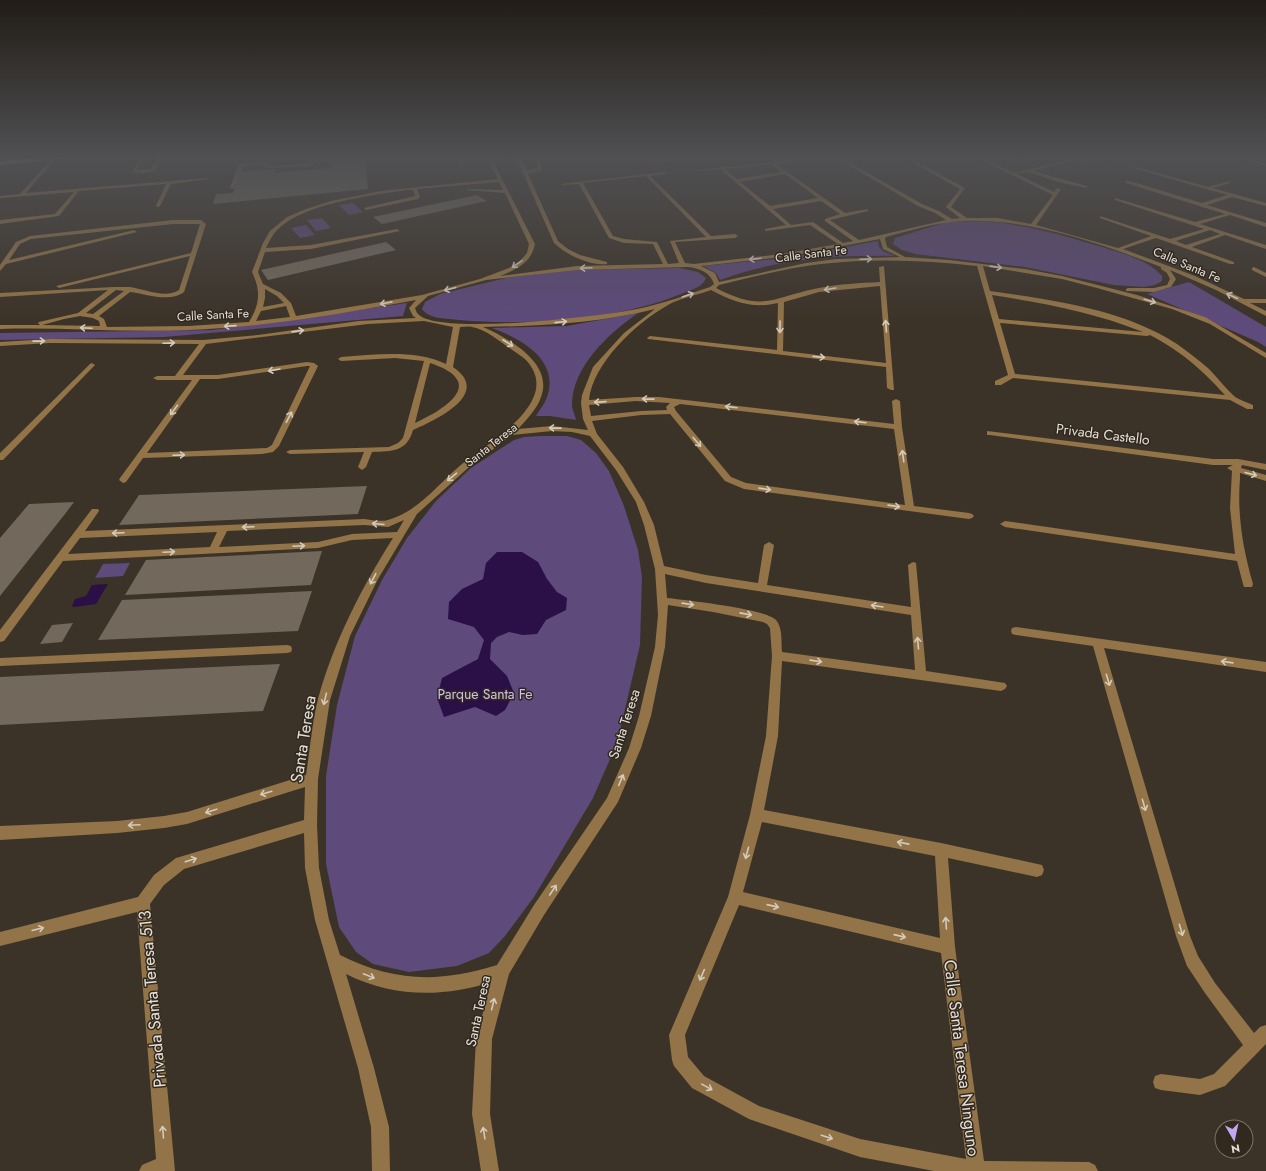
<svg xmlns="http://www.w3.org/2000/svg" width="1266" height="1171" viewBox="0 0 1266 1171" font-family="Jost,sans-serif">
<rect width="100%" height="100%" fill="#3c3328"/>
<!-- green -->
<path fill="#5e4a7b" d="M353 203 363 212 349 215 339 205Z
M322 218 331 228 316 231 307 220Z
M982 221C1024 224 1063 235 1102 247 1123 254 1147 259 1162 276V281L1155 285 1144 287 1114 285 1025 267 915 254 902 250 893 244 895 238 947 222Z
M306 225 315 235 300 238 291 228Z
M878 241 879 247 883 251 895 256C837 255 775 259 720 280L716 273 703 266 786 258Z
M680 268 698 272 706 278C702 288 690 290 681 294 619 320 526 326 459 320 447 318 430 320 422 309L425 302 440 294 506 278 568 270Z
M1189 282 1266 327V347L1258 342 1147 294Z
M407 303 403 316 164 337 0 340V333L212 330Z
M638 313C609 333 572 367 572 405 572 409 575 415 576 420L550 416H536C539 410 545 404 547 397 560 360 521 339 492 328L567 326Z
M540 436H567L581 440 596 453 609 471 624 506 638 550 642 577 640 645 617 743 593 798 534 897 505 936 489 953 457 966 409 972 373 964 356 952 339 927 326 864V776L337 705 355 636 382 580 407 538 436 501 471 468 514 440 524 437Z
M130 563 123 576 95 578 103 564Z"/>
<!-- water -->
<path fill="#2b0f47" d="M497 552H522L538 562 547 579 557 592 567 598 566 610 546 620 537 634 523 635 509 632 497 637 491 643 490 659 507 676 514 693 505 710 496 716 475 707 444 717 437 698 442 678 478 659 484 640 474 627 448 619 449 602 462 589 483 579 486 563Z
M108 584 96 604 74 607 72 606 75 599 86 596 92 585Z"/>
<!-- building -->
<path fill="#72695c" d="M643 157H702V158L649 163Z
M365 158 368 189 213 204 216 194 233 193 239 172 275 169 274 173 331 168V161Z
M477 195 487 201 382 224 373 217Z
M386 242 396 250 268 280 261 270Z
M367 486 358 514 119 525 139 495Z
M74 502 65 514 0 596V538L29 504Z
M322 551 311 585 125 595 146 560Z
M312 591 298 631 98 640 122 600Z
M73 623 62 642 40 644 52 625Z
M280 664 263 711 0 725V677Z"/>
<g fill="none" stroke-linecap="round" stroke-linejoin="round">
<!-- minor -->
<path fill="#927448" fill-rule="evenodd" d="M53 157 56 158 26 193 207 178 209 179 171 184 160 206 158 207 156 206 166 184 79 191 59 216 0 224V220L55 214 74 192 0 198V196L20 194Z
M141 157H145L137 170 151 169 157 157H161L155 171 142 173 132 172Z
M343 157H358L313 162V165L307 166 267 168 263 164 243 166 234 188 232 189 230 188 239 164 264 162 268 166 307 164 311 160Z
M458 157H462L464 164H460Z
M487 157H491L535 244C531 263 517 269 500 276L577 266 663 264 653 244 624 243 609 238 579 184 563 185 561 184 665 172 667 174 650 176 711 236 735 234 738 236 735 238 675 242 685 263 694 264 782 254 838 244 810 225 765 231V229L786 225 720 169 700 171 698 170 791 160 792 162 776 164 845 213 868 209V211L830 220 859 240 946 220 935 213 918 206 835 157H840L922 204 939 211 952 219 960 218 946 207 960 189 903 157H908L965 188 951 207 967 218H998L1031 224 1053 195 975 157H980L1014 173 1080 157H1087L1033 171 1087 186V188L1062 183 1028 172 1017 174 1054 192 1057 188 1061 189 1036 225 1118 248 1151 236 1100 218V216L1170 239 1204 229 1115 200V198L1195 222 1225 214 1126 183V181H1130L1202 203 1227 195 1133 168V166L1208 187 1230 181V183L1213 188 1266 203V206L1232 197 1207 205 1266 223V227L1230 215 1200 224 1266 245V249L1225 235 1192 247 1234 262V264H1230L1156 238 1123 249 1195 276 1244 299H1266V303H1250L1266 311V316L1216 290 1170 270 1176 279 1171 287 1154 292 1126 291V289L1128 288H1154L1167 285 1170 279 1167 273 1161 269V267C1102 244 1028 218 964 221 937 222 912 230 886 237L885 239 887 247 905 257 949 260 1025 269 1062 276 1137 295 1205 317 1266 353V358L1210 324 1172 309 1097 288 1062 279 983 266 990 291C1053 300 1123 309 1177 344 1188 352 1199 360 1209 369 1217 377 1225 388 1234 396 1239 400 1247 402 1253 405V409H1247L1230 400 1013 378 1001 385H995V381L1008 375 977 266C926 260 873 258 821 264 787 268 753 277 719 285L716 288C764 313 772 297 819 288 839 284 860 283 880 282L879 267 884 266 894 390H891L887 388 886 367 648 339 647 338 650 336 777 350 778 303C752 309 734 302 711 290 698 295 680 298 668 305 636 323 593 363 589 400L636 397H659L894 424 892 401 896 399 900 401 902 427 914 506 969 513 972 514 974 516 972 518 969 519 744 489 725 481 670 414 641 415 592 421 597 434 623 467 644 502 654 525 664 566 706 575 758 583 764 545 769 542 774 545 767 585 911 607 908 565 913 562 916 563 926 671 1005 683 1007 686 1005 689 1001 691 782 661 778 736 764 810 941 843 1042 865 1044 870 1042 875 1037 877 948 858 955 947 984 1161 1089 1162 1095 1165 1098 1171H934L860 1157 749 1119 692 1088 674 1066 672 1060 669 1035 728 897 750 815 766 736 772 656 770 628 767 624 763 622 713 612 668 605 665 647 651 716 641 748 618 802 544 915 509 974 492 1039 490 1114 499 1171H481L472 1114 476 1039 491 982C443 998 391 997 346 974L374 1068 389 1127 390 1171H372L371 1127 358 1068 315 920 305 868 304 833 184 869 164 885 150 904 175 1171H139L142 1165 156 1159 137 912 0 946V932L138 897 154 875 176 858 304 820 305 787 187 824 164 828 117 833 0 840V826L117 821 164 816 187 812 306 775C310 750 312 723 318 699 334 641 361 589 393 538L352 540 318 548 63 561 4 641 0 642V630L92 509H98L99 511 85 531 364 519C371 520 381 522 388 520 418 512 439 483 462 464 488 443 564 401 526 360 522 356 516 353 511 349 500 342 486 329 472 327 468 326 464 327 460 327L453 367C493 394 435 420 413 430 407 452 392 451 372 452L366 467 362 470 358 467 364 452 290 454 286 452 290 450 389 447 398 443 403 438 424 361 395 358 341 361 338 359 341 357C376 355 413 349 446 364L453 327 424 321 368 324 206 344 183 375H218L307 362 314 363 318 366 279 446 273 452 262 454 143 458 126 482 123 483 119 480 120 478 192 380H157L153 378 157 376H175L199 344 50 343 0 346V342L50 339 203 340 258 335 359 321 416 318 413 316 409 308 416 300C340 314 265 327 188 330 125 333 63 327 0 329V325H40L38 323 39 322 78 313 108 290 0 297V293L114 287C119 287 125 287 130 287 144 289 166 299 179 290L190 256 59 288 56 286 191 253 200 224H173L31 239 20 244 9 260 134 230 137 232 6 264 0 271V265L16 242 30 236 173 220H201L206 224 184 292C169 303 147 294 130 292L99 316 104 319 107 327 189 326 249 322C260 304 261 291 252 272L263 243 270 231 287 217 306 209 331 201 381 191 498 179ZM771 164 782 172 737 179 725 169ZM785 174 818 198 770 206 740 182ZM646 176 706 237 670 241 679 263 668 264 657 242 624 239 613 236 583 183ZM499 182 503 190 468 189 466 190 505 193 529 244 527 253 520 261 509 268 480 279 422 295 296 316 291 303 281 293 263 284 258 272 265 252 311 249 400 231 397 229 311 245 266 248C269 242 272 235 277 230 304 203 369 196 406 190H413L415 196 364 208 366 210 418 199 420 197 417 189ZM821 201 840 214 825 219V221L853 241 843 243 813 222 791 225 773 209ZM1210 230 1220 234 1186 245 1176 241ZM880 239 883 249 900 257 836 259 806 263 719 282 715 273 701 266 790 256ZM688 267C699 268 710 272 714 284L710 287C686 295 662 304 637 309 605 316 437 336 418 314 416 312 416 310 415 308L428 296 486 280 577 270ZM880 286 886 363 783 351 784 302 819 292ZM265 289 277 296 284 303 263 307 265 298ZM116 290 124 291 93 314 86 313ZM992 295C1043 303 1094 312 1143 332L999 319ZM286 306 290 317 256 321 261 311ZM655 309 624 333 593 367 582 395 581 403 583 419 588 430 552 426 518 429C527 419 537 409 541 397 554 363 508 338 483 327 541 326 599 323 655 309ZM80 316 93 318 99 321 100 326 42 325 64 319ZM1000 323 1147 336 1150 335C1183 353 1199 367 1225 395L1015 374ZM430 363C488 382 446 409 415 423ZM307 366H310L272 445 267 448 147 453 200 379H218ZM636 401 670 403 666 407 667 410 641 411 591 416 589 405ZM680 404 894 429 905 505 746 483 731 477 676 411 674 407ZM552 431 572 432 590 436 616 470 636 502 644 525 655 569 658 615 655 647 639 716 629 748 607 798 534 905 497 965C440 983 393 982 340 955L329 920 319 868 317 825 318 779 330 700 350 636 378 579 417 514 468 468 512 435ZM404 520 397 532 352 534 318 542 219 547 227 531 364 525 388 527ZM217 532 210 547 68 554 80 538ZM665 574 706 583 911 615 915 670 782 652C781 642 783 628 776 620 767 609 685 600 667 598ZM762 822 935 856 940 938 743 892ZM739 905 941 953 966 1159 860 1139 759 1106 704 1076 688 1057 685 1035Z
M516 157H520L527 171 538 168 536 162 539 158 521 157H555L543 158 540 162 542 170 528 174 558 241 568 249 580 255 607 262V264C589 266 567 255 554 243Z
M1094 157H1105L1118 161 1116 162 1100 158 1080 163 1078 162Z
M1233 157H1240L1266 164V166Z
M1254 267 1266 273V277L1252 270V268Z
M92 363 95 365 94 366 3 460H0V453L90 364Z
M987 431 1213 459H1238L1266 464V470L1242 465 1241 468 1266 475V481L1240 473V478C1237 515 1243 549 1253 584L1252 587H1244L1243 584 1237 561 1005 527 1000 524 1005 521 1235 554 1230 508 1232 471 1227 468 1233 465H1213L990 435H987Z
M1016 627 1266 662V672L1104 648 1190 936 1198 956 1215 983 1254 1033 1260 1027 1266 1025V1044L1225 1086 1200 1095 1161 1090 1155 1088 1153 1082 1155 1076 1161 1074 1200 1079 1214 1074 1243 1045 1205 993 1187 966 1176 936 1093 646 1016 635 1012 634 1011 631 1012 628Z
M287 645 291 646 292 649 291 652 287 653 0 666V658Z"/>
<!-- highway -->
<path fill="#fdd191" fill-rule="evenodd" d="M53 157H72L70 158 0 165V161Z"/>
</g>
<!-- one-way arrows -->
<defs><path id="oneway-shaft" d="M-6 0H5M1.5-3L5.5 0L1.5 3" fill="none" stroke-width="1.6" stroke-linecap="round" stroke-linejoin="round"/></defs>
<g stroke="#d4cabb">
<use href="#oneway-shaft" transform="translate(755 259) rotate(173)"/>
<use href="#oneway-shaft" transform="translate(866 259) rotate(-2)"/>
<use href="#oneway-shaft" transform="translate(517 264) rotate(145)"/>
<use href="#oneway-shaft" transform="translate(996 267) rotate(8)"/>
<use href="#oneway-shaft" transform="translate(586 268) rotate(177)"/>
<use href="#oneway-shaft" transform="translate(450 289) rotate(165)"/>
<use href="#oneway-shaft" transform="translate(830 289) rotate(171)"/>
<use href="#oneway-shaft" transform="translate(688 295) rotate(-19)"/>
<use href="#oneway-shaft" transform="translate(1232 296) rotate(-155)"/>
<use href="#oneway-shaft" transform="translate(1150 301) rotate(16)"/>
<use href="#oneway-shaft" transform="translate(386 303) rotate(169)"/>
<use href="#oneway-shaft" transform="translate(561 322) rotate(-6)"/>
<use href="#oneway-shaft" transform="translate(230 326) rotate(176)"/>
<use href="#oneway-shaft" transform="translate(886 326) rotate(-94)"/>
<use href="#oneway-shaft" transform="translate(780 327) rotate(91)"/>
<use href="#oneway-shaft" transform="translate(86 328) rotate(-177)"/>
<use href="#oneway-shaft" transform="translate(298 331) rotate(-8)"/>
<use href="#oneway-shaft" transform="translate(39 341) rotate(-1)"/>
<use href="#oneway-shaft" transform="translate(169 343) rotate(-2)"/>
<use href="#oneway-shaft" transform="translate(508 343) rotate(33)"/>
<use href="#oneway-shaft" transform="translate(819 357) rotate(6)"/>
<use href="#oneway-shaft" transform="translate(274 370) rotate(170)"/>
<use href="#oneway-shaft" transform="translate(648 399) rotate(-179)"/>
<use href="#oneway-shaft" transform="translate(600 402) rotate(176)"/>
<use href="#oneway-shaft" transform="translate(731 407) rotate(-173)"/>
<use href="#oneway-shaft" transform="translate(174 410) rotate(126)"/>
<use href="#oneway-shaft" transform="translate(289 417) rotate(-63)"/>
<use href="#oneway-shaft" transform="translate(860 422) rotate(-173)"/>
<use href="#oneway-shaft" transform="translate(555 428) rotate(-179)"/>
<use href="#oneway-shaft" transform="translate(697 442) rotate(50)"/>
<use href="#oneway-shaft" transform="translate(179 455) rotate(-2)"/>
<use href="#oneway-shaft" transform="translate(903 456) rotate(-98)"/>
<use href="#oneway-shaft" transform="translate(1251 474) rotate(15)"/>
<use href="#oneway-shaft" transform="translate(452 477) rotate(140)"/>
<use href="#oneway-shaft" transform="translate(765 489) rotate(8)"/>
<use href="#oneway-shaft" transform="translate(894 506) rotate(8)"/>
<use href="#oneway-shaft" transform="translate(378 524) rotate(-175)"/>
<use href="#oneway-shaft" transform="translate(248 527) rotate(178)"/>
<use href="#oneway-shaft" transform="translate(118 533) rotate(178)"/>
<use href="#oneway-shaft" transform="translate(299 546) rotate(-3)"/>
<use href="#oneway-shaft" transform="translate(169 552) rotate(-3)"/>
<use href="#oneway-shaft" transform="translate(373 579) rotate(118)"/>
<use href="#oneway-shaft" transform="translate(688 604) rotate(8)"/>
<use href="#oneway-shaft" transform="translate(877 606) rotate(-171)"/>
<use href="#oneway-shaft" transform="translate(746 614) rotate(11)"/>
<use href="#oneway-shaft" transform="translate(918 643) rotate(-95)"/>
<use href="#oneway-shaft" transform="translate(816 661) rotate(8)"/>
<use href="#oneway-shaft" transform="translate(1227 662) rotate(-172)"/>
<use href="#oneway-shaft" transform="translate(1108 680) rotate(74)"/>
<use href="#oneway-shaft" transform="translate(325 699) rotate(104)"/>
<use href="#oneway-shaft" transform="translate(621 780) rotate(-67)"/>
<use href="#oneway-shaft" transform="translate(266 793) rotate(163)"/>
<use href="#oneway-shaft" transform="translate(1144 805) rotate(74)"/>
<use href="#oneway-shaft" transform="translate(211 811) rotate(162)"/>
<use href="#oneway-shaft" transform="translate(134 825) rotate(177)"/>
<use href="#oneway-shaft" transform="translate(903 843) rotate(-169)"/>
<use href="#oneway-shaft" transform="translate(747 853) rotate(105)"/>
<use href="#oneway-shaft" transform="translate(191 860) rotate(-17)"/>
<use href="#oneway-shaft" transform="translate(553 890) rotate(-56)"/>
<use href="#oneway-shaft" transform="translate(773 906) rotate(13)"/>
<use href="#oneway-shaft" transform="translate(946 923) rotate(-94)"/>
<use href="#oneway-shaft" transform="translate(38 929) rotate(-14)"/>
<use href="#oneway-shaft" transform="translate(1181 930) rotate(74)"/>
<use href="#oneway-shaft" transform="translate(900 936) rotate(13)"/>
<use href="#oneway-shaft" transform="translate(702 975) rotate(113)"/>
<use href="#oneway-shaft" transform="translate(369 976) rotate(22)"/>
<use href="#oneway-shaft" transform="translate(493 1004) rotate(-76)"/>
<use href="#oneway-shaft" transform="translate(707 1087) rotate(29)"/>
<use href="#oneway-shaft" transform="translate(163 1132) rotate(-95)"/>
<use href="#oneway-shaft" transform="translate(484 1133) rotate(-99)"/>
<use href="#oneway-shaft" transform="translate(827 1137) rotate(18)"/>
</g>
<!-- sky -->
<linearGradient id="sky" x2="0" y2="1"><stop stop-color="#211c16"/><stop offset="0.49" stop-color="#505053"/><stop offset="1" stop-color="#505053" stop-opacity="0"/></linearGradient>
<rect width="1266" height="321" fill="url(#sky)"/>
<g text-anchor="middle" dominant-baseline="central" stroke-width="3" stroke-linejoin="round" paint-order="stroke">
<!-- far-street labels -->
<g font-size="12" fill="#e4dfd8" stroke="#31291e">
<text transform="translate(811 254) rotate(-7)">Calle Santa Fe</text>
<text transform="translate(1187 265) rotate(23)">Calle Santa Fe</text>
<text transform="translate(213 315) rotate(-3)">Calle Santa Fe</text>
<text transform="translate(491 445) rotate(-38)">Santa Teresa</text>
</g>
<!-- street labels -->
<g font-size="14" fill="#e4dfd8" stroke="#31291e">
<text transform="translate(1103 434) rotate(7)">Privada Castello</text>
<text transform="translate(624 724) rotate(-72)">Santa Teresa</text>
<text transform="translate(478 1011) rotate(-78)">Santa Teresa</text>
</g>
<!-- park labels -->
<g font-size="14" fill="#d2bdf3" stroke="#31291e">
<text x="485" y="694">Parque Santa Fe</text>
</g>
<!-- near-street labels -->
<g font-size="17" fill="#e4dfd8" stroke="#31291e">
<text transform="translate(303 739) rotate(-81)">Santa Teresa</text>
<text transform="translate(152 999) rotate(-95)">Privada Santa Teresa 513</text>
<text transform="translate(962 1058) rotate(83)">Calle Santa Teresa Ninguno</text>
</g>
</g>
<!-- north arrow -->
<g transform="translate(1234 1139) rotate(171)"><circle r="19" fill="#31291e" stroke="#797268"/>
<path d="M0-3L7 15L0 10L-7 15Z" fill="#c4a7f1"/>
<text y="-6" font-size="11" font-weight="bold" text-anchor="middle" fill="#e4dfd8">N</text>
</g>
</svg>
